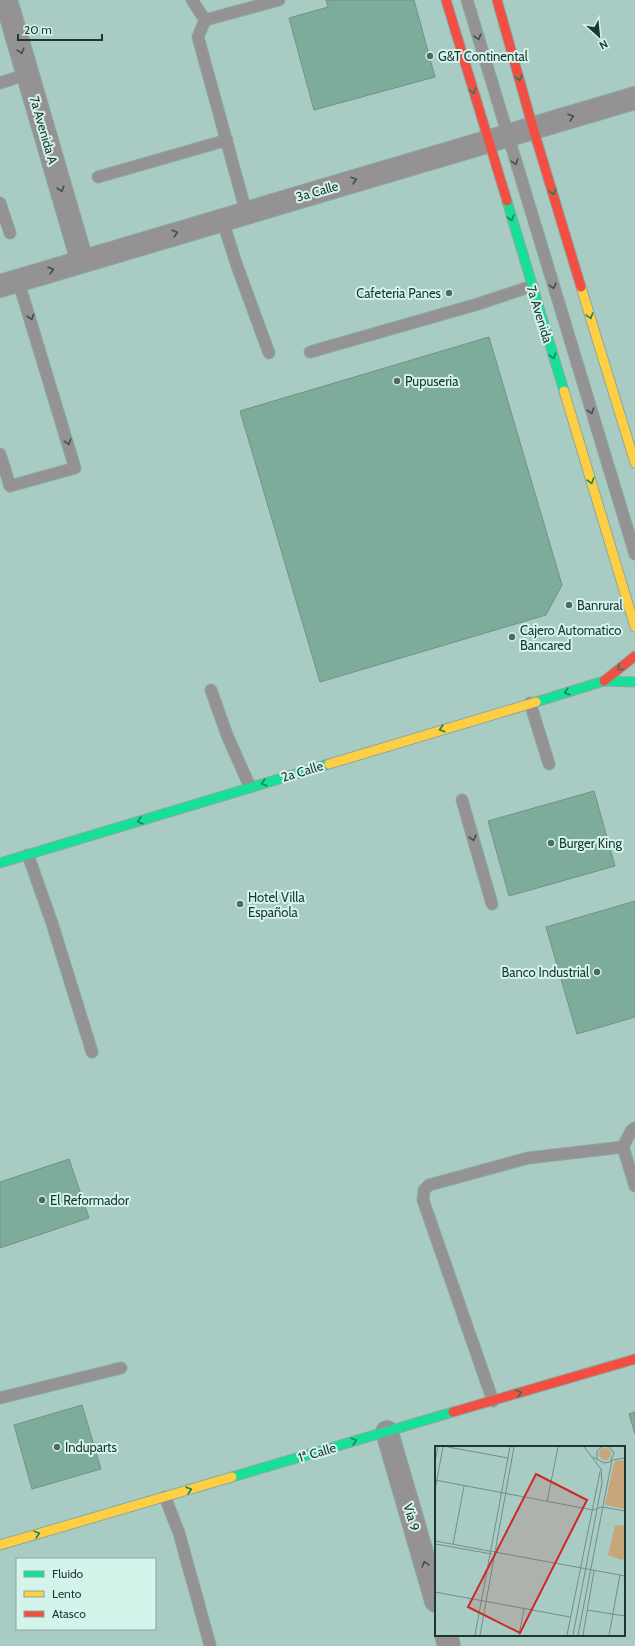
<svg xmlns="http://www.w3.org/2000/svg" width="635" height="1646" viewBox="0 0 635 1646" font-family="Cabin,sans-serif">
<rect width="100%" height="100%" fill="#a8cbc3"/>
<!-- building -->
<path fill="#7dac9b" stroke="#769087" d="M326 0H414L435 77 314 110 289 18 328 7Z
M489 337 562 585 546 615 320 682 240 411Z
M594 791 615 866 509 896 488 821Z
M635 901V1017L577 1034 546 927Z
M69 1159 89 1218 0 1248V1182Z
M82 1405 101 1469 32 1489 14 1425Z
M635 1412V1434L629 1414Z"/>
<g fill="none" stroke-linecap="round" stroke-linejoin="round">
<!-- lane casing -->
<g stroke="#8ca8a1" stroke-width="13">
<path id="lane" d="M192 0 205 20
M467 0 635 554
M0 83 27 74
M98 177 227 140
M0 203 10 233
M246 212 198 37 205 20 279 0
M222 219 236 263 269 353
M310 352 478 304 532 286
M0 454 10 486 75 468 18 280
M211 690 227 735 250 787
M530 703 549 764
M462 800 492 904
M28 855 52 923 92 1052
M635 1128 631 1131 623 1147 635 1186
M0 1398 121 1368
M493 1401 423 1200 424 1190 429 1185 528 1158 623 1147
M165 1497 179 1533 210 1645"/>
</g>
<!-- street casing -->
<g stroke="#8ca8a1" stroke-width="24">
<path id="street" d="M6 0 82 261
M0 286 635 98
M387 1432 436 1601
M446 1635 449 1646"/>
</g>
<!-- fast casing -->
<g stroke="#8ca8a1" stroke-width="11">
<path id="fast" d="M507 201 564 391
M536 702 604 681 635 682
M0 863 329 764
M232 1477 453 1412"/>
</g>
<!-- slow casing -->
<g stroke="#8ca8a1" stroke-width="11">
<path id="slow" d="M581 287 635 463
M564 391 635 627
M329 764 536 702
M0 1545 232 1477"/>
</g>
<!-- jam casing -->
<g stroke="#8ca8a1" stroke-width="11">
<path id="jam" d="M446 0 507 201
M497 0 533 128 581 287
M604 681 635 656
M453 1412 635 1359"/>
</g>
<!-- lane -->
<use href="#lane" stroke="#949293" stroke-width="11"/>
<!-- street -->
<use href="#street" stroke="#949293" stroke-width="22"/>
<!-- fast -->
<use href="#fast" stroke="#16e098" stroke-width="9"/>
<!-- slow -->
<use href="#slow" stroke="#ffcf43" stroke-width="9"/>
<!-- jam -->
<use href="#jam" stroke="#f24e42" stroke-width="9"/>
</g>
<!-- one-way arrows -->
<defs><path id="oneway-chevron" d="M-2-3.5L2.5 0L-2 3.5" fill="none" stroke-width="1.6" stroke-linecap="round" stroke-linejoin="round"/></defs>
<g stroke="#40524e">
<use href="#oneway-chevron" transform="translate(478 37) rotate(74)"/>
<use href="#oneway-chevron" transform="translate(21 51) rotate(74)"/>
<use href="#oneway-chevron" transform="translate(571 117) rotate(-16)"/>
<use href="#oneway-chevron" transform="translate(515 162) rotate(73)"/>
<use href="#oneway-chevron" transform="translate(354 180) rotate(-16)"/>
<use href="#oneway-chevron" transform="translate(61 189) rotate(74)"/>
<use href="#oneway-chevron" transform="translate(175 233) rotate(-16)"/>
<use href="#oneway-chevron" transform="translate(51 270) rotate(-17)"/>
<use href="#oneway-chevron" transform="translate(553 286) rotate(73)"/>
<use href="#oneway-chevron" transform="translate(31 317) rotate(73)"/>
<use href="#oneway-chevron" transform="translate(591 411) rotate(73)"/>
<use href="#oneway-chevron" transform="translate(68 442) rotate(73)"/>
<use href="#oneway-chevron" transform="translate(473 838) rotate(74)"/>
<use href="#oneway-chevron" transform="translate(425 1564) rotate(-106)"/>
</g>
<g stroke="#19825f">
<use href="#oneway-chevron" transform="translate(519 78) rotate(74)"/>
<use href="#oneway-chevron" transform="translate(473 91) rotate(73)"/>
<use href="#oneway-chevron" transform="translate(553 192) rotate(73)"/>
<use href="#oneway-chevron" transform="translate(511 218) rotate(73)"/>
<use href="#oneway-chevron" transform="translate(590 316) rotate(73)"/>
<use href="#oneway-chevron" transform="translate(553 356) rotate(73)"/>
<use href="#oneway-chevron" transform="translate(591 481) rotate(73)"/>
<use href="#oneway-chevron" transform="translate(620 668) rotate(141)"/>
<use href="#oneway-chevron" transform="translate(567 692) rotate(163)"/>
<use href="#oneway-chevron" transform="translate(442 729) rotate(163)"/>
<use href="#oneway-chevron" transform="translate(264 783) rotate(163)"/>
<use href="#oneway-chevron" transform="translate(140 821) rotate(163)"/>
<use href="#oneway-chevron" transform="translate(519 1393) rotate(-16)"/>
<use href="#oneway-chevron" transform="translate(354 1441) rotate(-16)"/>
<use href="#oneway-chevron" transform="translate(189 1490) rotate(-16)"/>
<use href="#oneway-chevron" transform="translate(37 1534) rotate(-16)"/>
</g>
<!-- markers -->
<g fill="#4d6a64" stroke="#d4f3eb" stroke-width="1.5">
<circle cx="430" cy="56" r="4"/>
<circle cx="449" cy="293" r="4"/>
<circle cx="397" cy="381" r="4"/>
<circle cx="569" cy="605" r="4"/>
<circle cx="512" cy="637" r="4"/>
<circle cx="551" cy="843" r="4"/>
<circle cx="240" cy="904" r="4"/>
<circle cx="597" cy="972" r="4"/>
<circle cx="42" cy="1200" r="4"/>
<circle cx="57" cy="1447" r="4"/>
</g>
<g text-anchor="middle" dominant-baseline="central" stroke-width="4" stroke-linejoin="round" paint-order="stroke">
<!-- poi labels -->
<g font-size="13" fill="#1c3631" stroke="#d4f3eb" text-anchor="start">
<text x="438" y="56">G&amp;T Continental</text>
<text x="441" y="293" text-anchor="end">Cafeteria Panes</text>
<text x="405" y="381">Pupuseria</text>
<text x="577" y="605">Banrural</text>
<text x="520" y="630">Cajero Automatico<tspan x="520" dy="15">Bancared</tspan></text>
<text x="559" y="843">Burger King</text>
<text x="248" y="897">Hotel Villa<tspan x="248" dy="15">Española</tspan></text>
<text x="589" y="972" text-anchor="end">Banco Industrial</text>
<text x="50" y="1200">El Reformador</text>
<text x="65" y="1447">Induparts</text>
</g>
<!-- street labels -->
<g font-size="13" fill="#1c3631" stroke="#d4f3eb">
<text transform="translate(44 130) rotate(74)">7a Avenida A</text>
<text transform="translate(317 191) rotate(-16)">3a Calle</text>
<text transform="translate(540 314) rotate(73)">7a Avenida</text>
<text transform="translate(302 771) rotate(-17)">2a Calle</text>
<text transform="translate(317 1452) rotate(-16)">1ª Calle</text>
<text transform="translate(412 1517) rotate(74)">Vía 9</text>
</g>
</g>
<!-- overview -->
<g transform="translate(435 1446)">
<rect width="190" height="190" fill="#a8cbc3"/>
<path d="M164 8a6 6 0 1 1 12 0a6 6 0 1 1-12 0ZM183 14 190 15V63L170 59 179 16ZM180 79 190 80V111L187 114 173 109Z" fill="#c6a67a"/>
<path fill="none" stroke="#708f89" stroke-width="1" d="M13 1 73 12M158 11 169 17 175 16 179 7 174 1M162 13V5L167 1M177 14 190 12M0 15 3 1M0 34 158 64M0 44 8 1M112 56 123 1M158 64 167 61 190 65M0 95 190 130M0 98 57 108M18 98 29 40M0 146 135 171M152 164 190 170M40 189 75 1M45 189 79 1M84 189 89 163M132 189 165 26M138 189 167 37 166 23 149 1M143 189 177 14M148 189 159 125M174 189 185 129"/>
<path fill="#cd2928" fill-opacity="0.15" stroke="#cd2928" stroke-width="2" d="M101 28 152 54 85 187 33 161Z"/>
<rect width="190" height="190" fill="none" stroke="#1c3631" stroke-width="2"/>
</g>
<!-- legend -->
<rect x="16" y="1558" width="140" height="72" fill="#d4f3eb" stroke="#8aa7a1"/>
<rect x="24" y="1571" width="20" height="6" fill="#16e098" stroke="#8aa7a1"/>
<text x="52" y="1578" font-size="12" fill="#1c3631">Fluido</text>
<rect x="24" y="1591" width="20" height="6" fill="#ffcf43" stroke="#8aa7a1"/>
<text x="52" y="1598" font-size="12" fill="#1c3631">Lento</text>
<rect x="24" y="1611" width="20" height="6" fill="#f24e42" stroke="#8aa7a1"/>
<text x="52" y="1618" font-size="12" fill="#1c3631">Atasco</text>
<!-- north arrow -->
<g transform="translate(599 36) rotate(153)" stroke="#d4f3eb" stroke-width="3" paint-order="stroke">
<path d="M0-3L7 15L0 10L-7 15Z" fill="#1c3631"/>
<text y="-6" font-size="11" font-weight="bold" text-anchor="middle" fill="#1c3631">N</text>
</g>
<!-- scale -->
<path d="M18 34v6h84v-6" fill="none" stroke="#1c3631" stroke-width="2"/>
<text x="24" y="34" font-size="12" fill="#1c3631" stroke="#d4f3eb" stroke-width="3" paint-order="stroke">20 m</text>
</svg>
